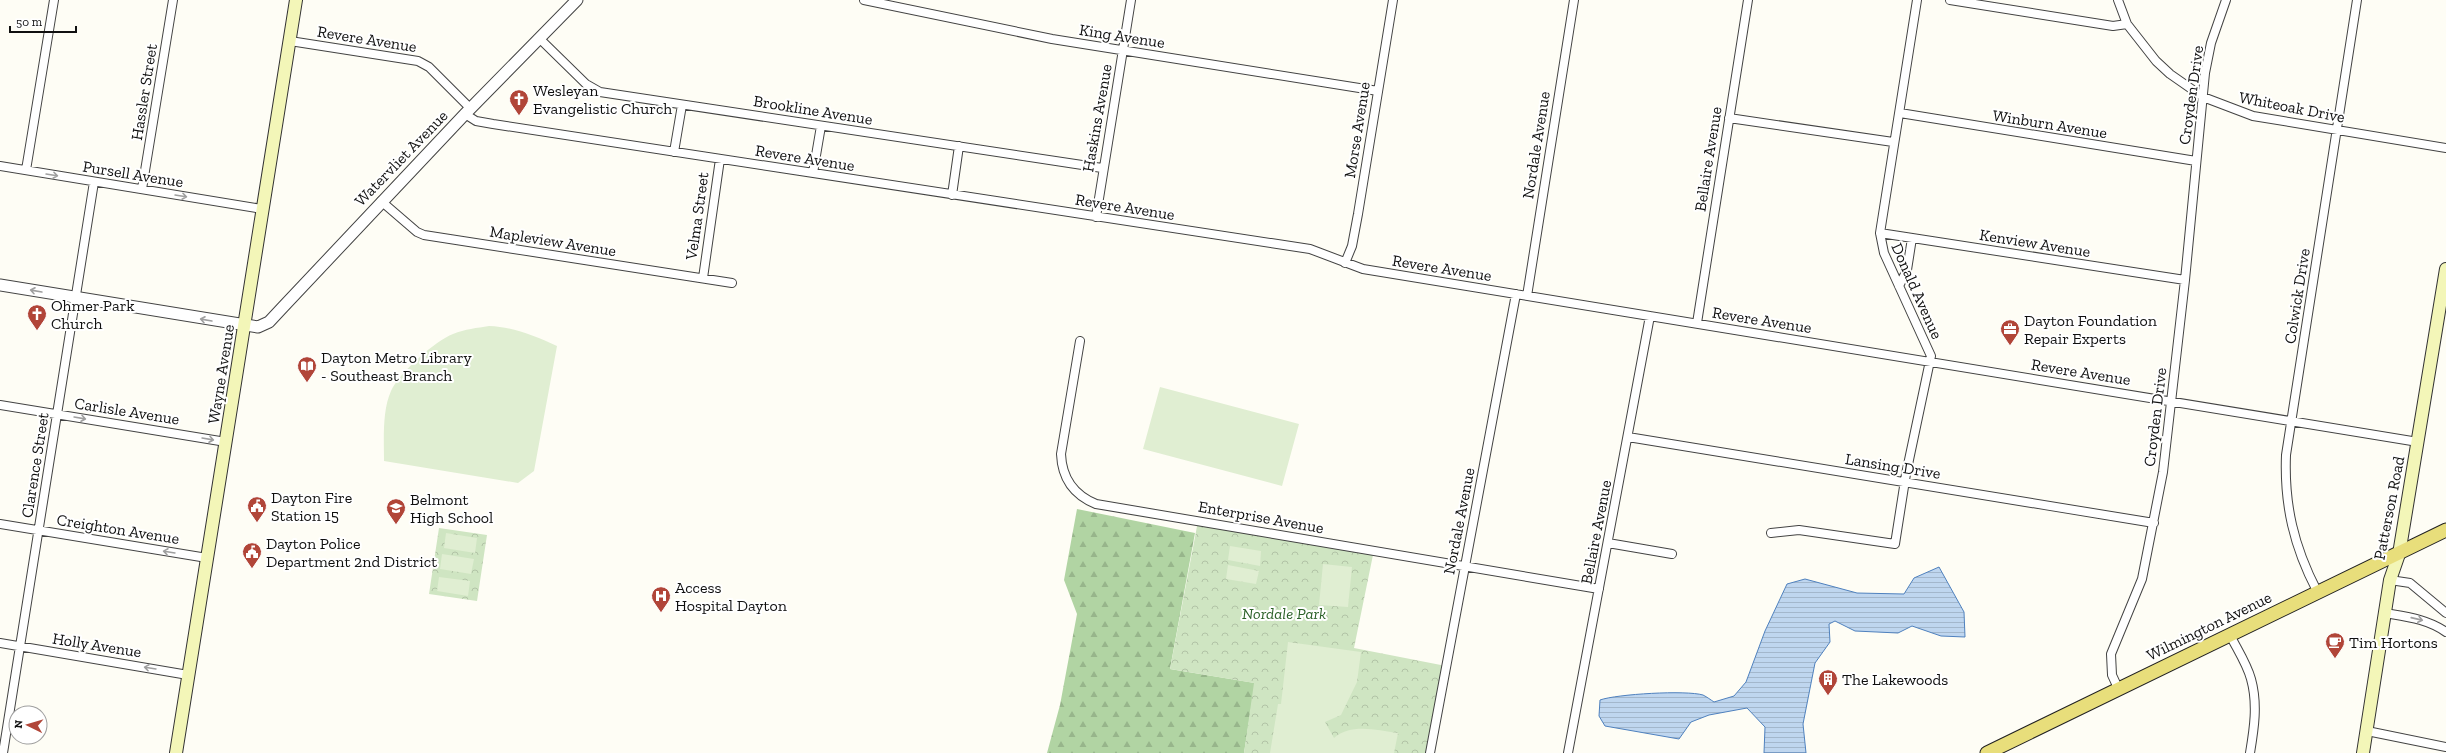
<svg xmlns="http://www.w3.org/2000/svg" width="2446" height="753" viewBox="0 0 2446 753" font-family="'Zilla Slab',serif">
<defs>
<pattern id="forest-firs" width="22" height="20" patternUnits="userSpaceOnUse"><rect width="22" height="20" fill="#b1d4a3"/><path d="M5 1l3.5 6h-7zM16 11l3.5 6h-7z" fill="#97b58b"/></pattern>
<pattern id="park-crowns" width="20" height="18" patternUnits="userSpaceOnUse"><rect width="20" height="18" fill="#cfe5c2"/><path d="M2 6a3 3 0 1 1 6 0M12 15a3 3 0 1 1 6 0" fill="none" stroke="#b1c3a6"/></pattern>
<pattern id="water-rules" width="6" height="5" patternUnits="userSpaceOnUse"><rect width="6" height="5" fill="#bfd6ef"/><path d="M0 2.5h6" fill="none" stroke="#a3b7cc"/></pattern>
</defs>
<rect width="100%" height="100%" fill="#fefdf5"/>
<!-- forest -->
<path fill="url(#forest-firs)" d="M1077 509 1195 533 1170 669 1255 683 1244 753H1047L1060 705 1077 614 1064 580Z"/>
<!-- park -->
<path fill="url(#park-crowns)" d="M1198 521 1374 550 1354 648 1446 666 1430 753H1244L1254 683 1170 669Z
M439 528 487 535 477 601 429 594Z"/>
<!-- pitch -->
<path fill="#e0eed2" d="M489 326C514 327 535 336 557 346L534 471 518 483 384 461C384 440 382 411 391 391 399 373 435 341 453 334 465 329 477 328 489 326Z
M1160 387 1299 424 1282 486 1143 449Z
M446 533 477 538 475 553 444 548Z
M1230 546 1261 551 1260 566 1228 560Z
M442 554 474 559 471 574 440 569Z
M1323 564 1352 567 1348 607 1319 605Z
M1228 565 1259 571 1256 584 1226 579Z
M439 577 470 581 468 596 437 591Z
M1288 642 1361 652 1357 682 1341 715 1325 722 1334 738C1351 723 1376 730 1398 733L1394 753H1270L1278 704H1281Z"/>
<!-- water -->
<path fill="url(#water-rules)" stroke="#4f81be" d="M1939 567 1964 612 1965 637 1941 636 1912 626 1898 633 1855 631 1835 621 1829 624 1830 642 1815 663 1803 724 1806 753H1764L1765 727 1747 708 1709 715 1691 722 1679 739 1605 726 1599 716 1600 700C1617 694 1686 690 1703 695 1707 697 1711 700 1714 702L1734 696 1746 682 1765 631 1787 584 1805 579 1857 593 1904 594 1914 578Z"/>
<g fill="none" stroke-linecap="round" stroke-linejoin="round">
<!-- minor casing -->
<g stroke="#434343" stroke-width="10">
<path id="minor" d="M864 0 1052 39 1378 91
M1950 0 2113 26 2127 24
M2118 0 2127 24 2156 61 2170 74 2203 97 2253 116 2446 148
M539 38 586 84 600 92 1102 168
M290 41 418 61 429 67 470 108
M1900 113 2196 161
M465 114 476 121 493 124 1310 249 1363 269 2418 442
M1729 118 1893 142
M674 152 682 105
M0 166 262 209
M26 170 54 0
M813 173 821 126
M142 189 173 0
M952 195 959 146
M381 201 417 232 424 235 732 283
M1096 217 1131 0
M1880 233 2185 280
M1345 263 1352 246 1358 214 1393 0
M703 278 720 159
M1899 286 1907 270 1912 238
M1527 296 1574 0
M1697 323 1748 0
M1080 341 1061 454C1062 479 1074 495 1096 504L1599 589
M0 405 226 442
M1628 437 2154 523
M0 524 207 558
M1771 533 1799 530 1895 544 1906 474 1931 356 1884 253 1880 233 1917 0
M1608 543 1672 554
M2390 580 2410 583 2446 613
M2317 591C2294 547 2284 505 2286 455L2357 0
M2385 613C2408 617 2427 619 2446 632
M2230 635C2237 649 2247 664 2251 679 2258 704 2254 729 2250 753
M0 643 188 675
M2118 688 2112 675 2111 654 2142 579 2163 472 2185 280 2205 73 2211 43 2226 0
M2367 731 2446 747
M3 753 94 182
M1430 753 1516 294
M1568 753 1650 316"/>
</g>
<!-- tertiary casing -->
<g stroke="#434343" stroke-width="13">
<path id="tertiary" d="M0 285 258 327 269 322 283 307 465 114 577 0"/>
</g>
<!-- secondary casing -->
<g stroke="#323232" stroke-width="14">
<path id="secondary" d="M176 753 296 0
M2363 753 2390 580 2399 554 2446 269"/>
</g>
<!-- primary casing -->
<g stroke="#212121" stroke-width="15">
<path id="primary" d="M1987 753 2446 530"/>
</g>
<!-- minor -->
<use href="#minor" stroke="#fff" stroke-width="8"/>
<!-- tertiary -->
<use href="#tertiary" stroke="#fff" stroke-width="11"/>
<!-- secondary -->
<use href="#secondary" stroke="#f3f6b8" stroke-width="12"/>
<!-- primary -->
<use href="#primary" stroke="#e8de7b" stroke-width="13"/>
</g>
<!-- one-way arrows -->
<defs><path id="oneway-shaft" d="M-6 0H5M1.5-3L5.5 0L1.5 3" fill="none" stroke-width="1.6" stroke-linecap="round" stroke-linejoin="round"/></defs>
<g stroke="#9f9f9f">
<use href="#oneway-shaft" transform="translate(52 175) rotate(9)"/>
<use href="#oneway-shaft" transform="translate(181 196) rotate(9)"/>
<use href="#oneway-shaft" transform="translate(36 291) rotate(-170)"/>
<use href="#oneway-shaft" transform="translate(206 320) rotate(-170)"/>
<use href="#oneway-shaft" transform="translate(80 418) rotate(10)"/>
<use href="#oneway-shaft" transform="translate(208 439) rotate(10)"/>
<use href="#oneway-shaft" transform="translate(169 552) rotate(-171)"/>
<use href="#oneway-shaft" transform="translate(2417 619) rotate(13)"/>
<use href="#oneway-shaft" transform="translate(150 668) rotate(-171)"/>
</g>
<!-- icons -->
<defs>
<g id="church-pin" transform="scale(1)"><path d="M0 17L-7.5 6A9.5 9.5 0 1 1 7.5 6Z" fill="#b14538" stroke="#fff"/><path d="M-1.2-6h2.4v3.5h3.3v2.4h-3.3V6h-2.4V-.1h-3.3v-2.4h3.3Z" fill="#fff"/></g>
<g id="office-pin" transform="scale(1)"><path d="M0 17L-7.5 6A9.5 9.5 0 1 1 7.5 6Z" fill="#b14538" stroke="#fff"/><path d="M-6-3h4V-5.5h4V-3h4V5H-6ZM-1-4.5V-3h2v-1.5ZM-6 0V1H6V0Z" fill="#fff"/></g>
<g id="library-pin" transform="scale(1)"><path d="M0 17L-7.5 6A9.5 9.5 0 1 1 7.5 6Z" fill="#b14538" stroke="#fff"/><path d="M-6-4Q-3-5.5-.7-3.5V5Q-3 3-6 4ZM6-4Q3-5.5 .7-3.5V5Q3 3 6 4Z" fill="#fff"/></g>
<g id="civic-pin" transform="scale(1)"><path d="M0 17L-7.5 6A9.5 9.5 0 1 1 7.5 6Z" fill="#b14538" stroke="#fff"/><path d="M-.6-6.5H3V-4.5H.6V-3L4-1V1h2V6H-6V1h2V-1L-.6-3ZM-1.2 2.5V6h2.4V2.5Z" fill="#fff"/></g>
<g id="school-pin" transform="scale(1)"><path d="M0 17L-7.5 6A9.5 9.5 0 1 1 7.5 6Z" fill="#b14538" stroke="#fff"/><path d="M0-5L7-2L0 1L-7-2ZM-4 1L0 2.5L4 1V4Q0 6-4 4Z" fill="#fff"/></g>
<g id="hospital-pin" transform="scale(1)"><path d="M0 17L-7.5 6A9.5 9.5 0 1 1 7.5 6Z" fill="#b14538" stroke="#fff"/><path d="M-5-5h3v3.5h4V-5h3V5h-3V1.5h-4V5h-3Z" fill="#fff"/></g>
<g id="cafe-pin" transform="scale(1)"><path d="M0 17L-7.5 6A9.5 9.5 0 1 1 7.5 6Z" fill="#b14538" stroke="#fff"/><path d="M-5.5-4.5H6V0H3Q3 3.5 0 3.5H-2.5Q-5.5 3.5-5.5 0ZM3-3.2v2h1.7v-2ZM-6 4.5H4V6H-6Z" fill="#fff"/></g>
<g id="building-pin" transform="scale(1)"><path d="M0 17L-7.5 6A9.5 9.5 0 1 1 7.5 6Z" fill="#b14538" stroke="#fff"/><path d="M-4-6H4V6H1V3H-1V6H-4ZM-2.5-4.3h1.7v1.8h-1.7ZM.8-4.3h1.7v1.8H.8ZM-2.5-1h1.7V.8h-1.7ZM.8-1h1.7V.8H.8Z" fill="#fff"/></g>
</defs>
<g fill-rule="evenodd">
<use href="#church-pin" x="519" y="99"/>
<use href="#church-pin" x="37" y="314"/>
<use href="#office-pin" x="2010" y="329"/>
<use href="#library-pin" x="307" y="366"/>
<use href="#civic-pin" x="257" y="506"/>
<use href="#school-pin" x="396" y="508"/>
<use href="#civic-pin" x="252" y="552"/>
<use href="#hospital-pin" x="661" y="596"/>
<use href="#cafe-pin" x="2335" y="642"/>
<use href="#building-pin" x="1828" y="679"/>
</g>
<g text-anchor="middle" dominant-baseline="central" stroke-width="4" stroke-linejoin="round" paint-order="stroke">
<!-- street labels -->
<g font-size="16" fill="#101010" stroke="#fff">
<text transform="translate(1122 36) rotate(9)">King Avenue</text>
<text transform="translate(367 39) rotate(9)">Revere Avenue</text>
<text transform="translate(144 92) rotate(-81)">Hassler Street</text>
<text transform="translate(2191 95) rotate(-82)">Croyden Drive</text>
<text transform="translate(2292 107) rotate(11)">Whiteoak Drive</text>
<text transform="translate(813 110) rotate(9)">Brookline Avenue</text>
<text transform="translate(1097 118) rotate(-80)">Haskins Avenue</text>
<text transform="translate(2050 124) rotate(9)">Winburn Avenue</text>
<text transform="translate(1357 130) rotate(-81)">Morse Avenue</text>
<text transform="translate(1536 145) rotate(-81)">Nordale Avenue</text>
<text transform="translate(401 158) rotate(-46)">Watervliet Avenue</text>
<text transform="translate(805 158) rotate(9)">Revere Avenue</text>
<text transform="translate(1708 159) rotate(-81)">Bellaire Avenue</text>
<text transform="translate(133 174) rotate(9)">Pursell Avenue</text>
<text transform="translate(1125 207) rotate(9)">Revere Avenue</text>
<text transform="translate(697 216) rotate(-82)">Velma Street</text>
<text transform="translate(553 241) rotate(9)">Mapleview Avenue</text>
<text transform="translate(2035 243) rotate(9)">Kenview Avenue</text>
<text transform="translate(1442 268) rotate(9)">Revere Avenue</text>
<text transform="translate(1917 291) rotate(66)">Donald Avenue</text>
<text transform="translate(2297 296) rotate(-81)">Colwick Drive</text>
<text transform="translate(1762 320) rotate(9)">Revere Avenue</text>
<text transform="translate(2081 372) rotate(9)">Revere Avenue</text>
<text transform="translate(221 374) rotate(-81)">Wayne Avenue</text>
<text transform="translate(127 411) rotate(9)">Carlisle Avenue</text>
<text transform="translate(2155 417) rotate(-83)">Croyden Drive</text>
<text transform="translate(35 465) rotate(-81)">Clarence Street</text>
<text transform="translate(1893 466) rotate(9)">Lansing Drive</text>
<text transform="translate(2389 508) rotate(-79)">Patterson Road</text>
<text transform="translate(1261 517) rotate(10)">Enterprise Avenue</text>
<text transform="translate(1459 521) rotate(-79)">Nordale Avenue</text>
<text transform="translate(118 529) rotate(9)">Creighton Avenue</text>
<text transform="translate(1596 532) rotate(-79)">Bellaire Avenue</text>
<text transform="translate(2209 626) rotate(-26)">Wilmington Avenue</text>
<text transform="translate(97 645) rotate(9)">Holly Avenue</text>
</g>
<!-- poi labels -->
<g font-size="16" fill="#101010" stroke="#fff" text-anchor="start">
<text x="533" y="90">Wesleyan<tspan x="533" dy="18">Evangelistic Church</tspan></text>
<text x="51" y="305">Ohmer Park<tspan x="51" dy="18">Church</tspan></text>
<text x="2024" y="320">Dayton Foundation<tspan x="2024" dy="18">Repair Experts</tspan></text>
<text x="321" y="357">Dayton Metro Library<tspan x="321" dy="18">- Southeast Branch</tspan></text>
<text x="271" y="497">Dayton Fire<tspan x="271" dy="18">Station 15</tspan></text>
<text x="410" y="499">Belmont<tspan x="410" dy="18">High School</tspan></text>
<text x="266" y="543">Dayton Police<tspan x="266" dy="18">Department 2nd District</tspan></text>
<text x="675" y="587">Access<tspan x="675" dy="18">Hospital Dayton</tspan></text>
<text x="2349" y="642">Tim Hortons</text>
<text x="1842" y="679">The Lakewoods</text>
</g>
<!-- park labels -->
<g font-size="16" font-style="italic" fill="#2b6128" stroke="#fff">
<text x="1284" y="613">Nordale Park</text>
</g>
</g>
<!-- north arrow -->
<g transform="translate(28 725) rotate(275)"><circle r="19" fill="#ffffff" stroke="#9f9f9f"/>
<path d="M0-3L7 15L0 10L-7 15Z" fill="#b14538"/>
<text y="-6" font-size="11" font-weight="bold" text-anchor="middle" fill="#101010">N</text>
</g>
<!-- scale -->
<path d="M10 26v6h66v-6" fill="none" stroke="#101010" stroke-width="2"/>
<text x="16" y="26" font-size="12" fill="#101010" stroke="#ffffff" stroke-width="3" paint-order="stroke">50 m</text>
</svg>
